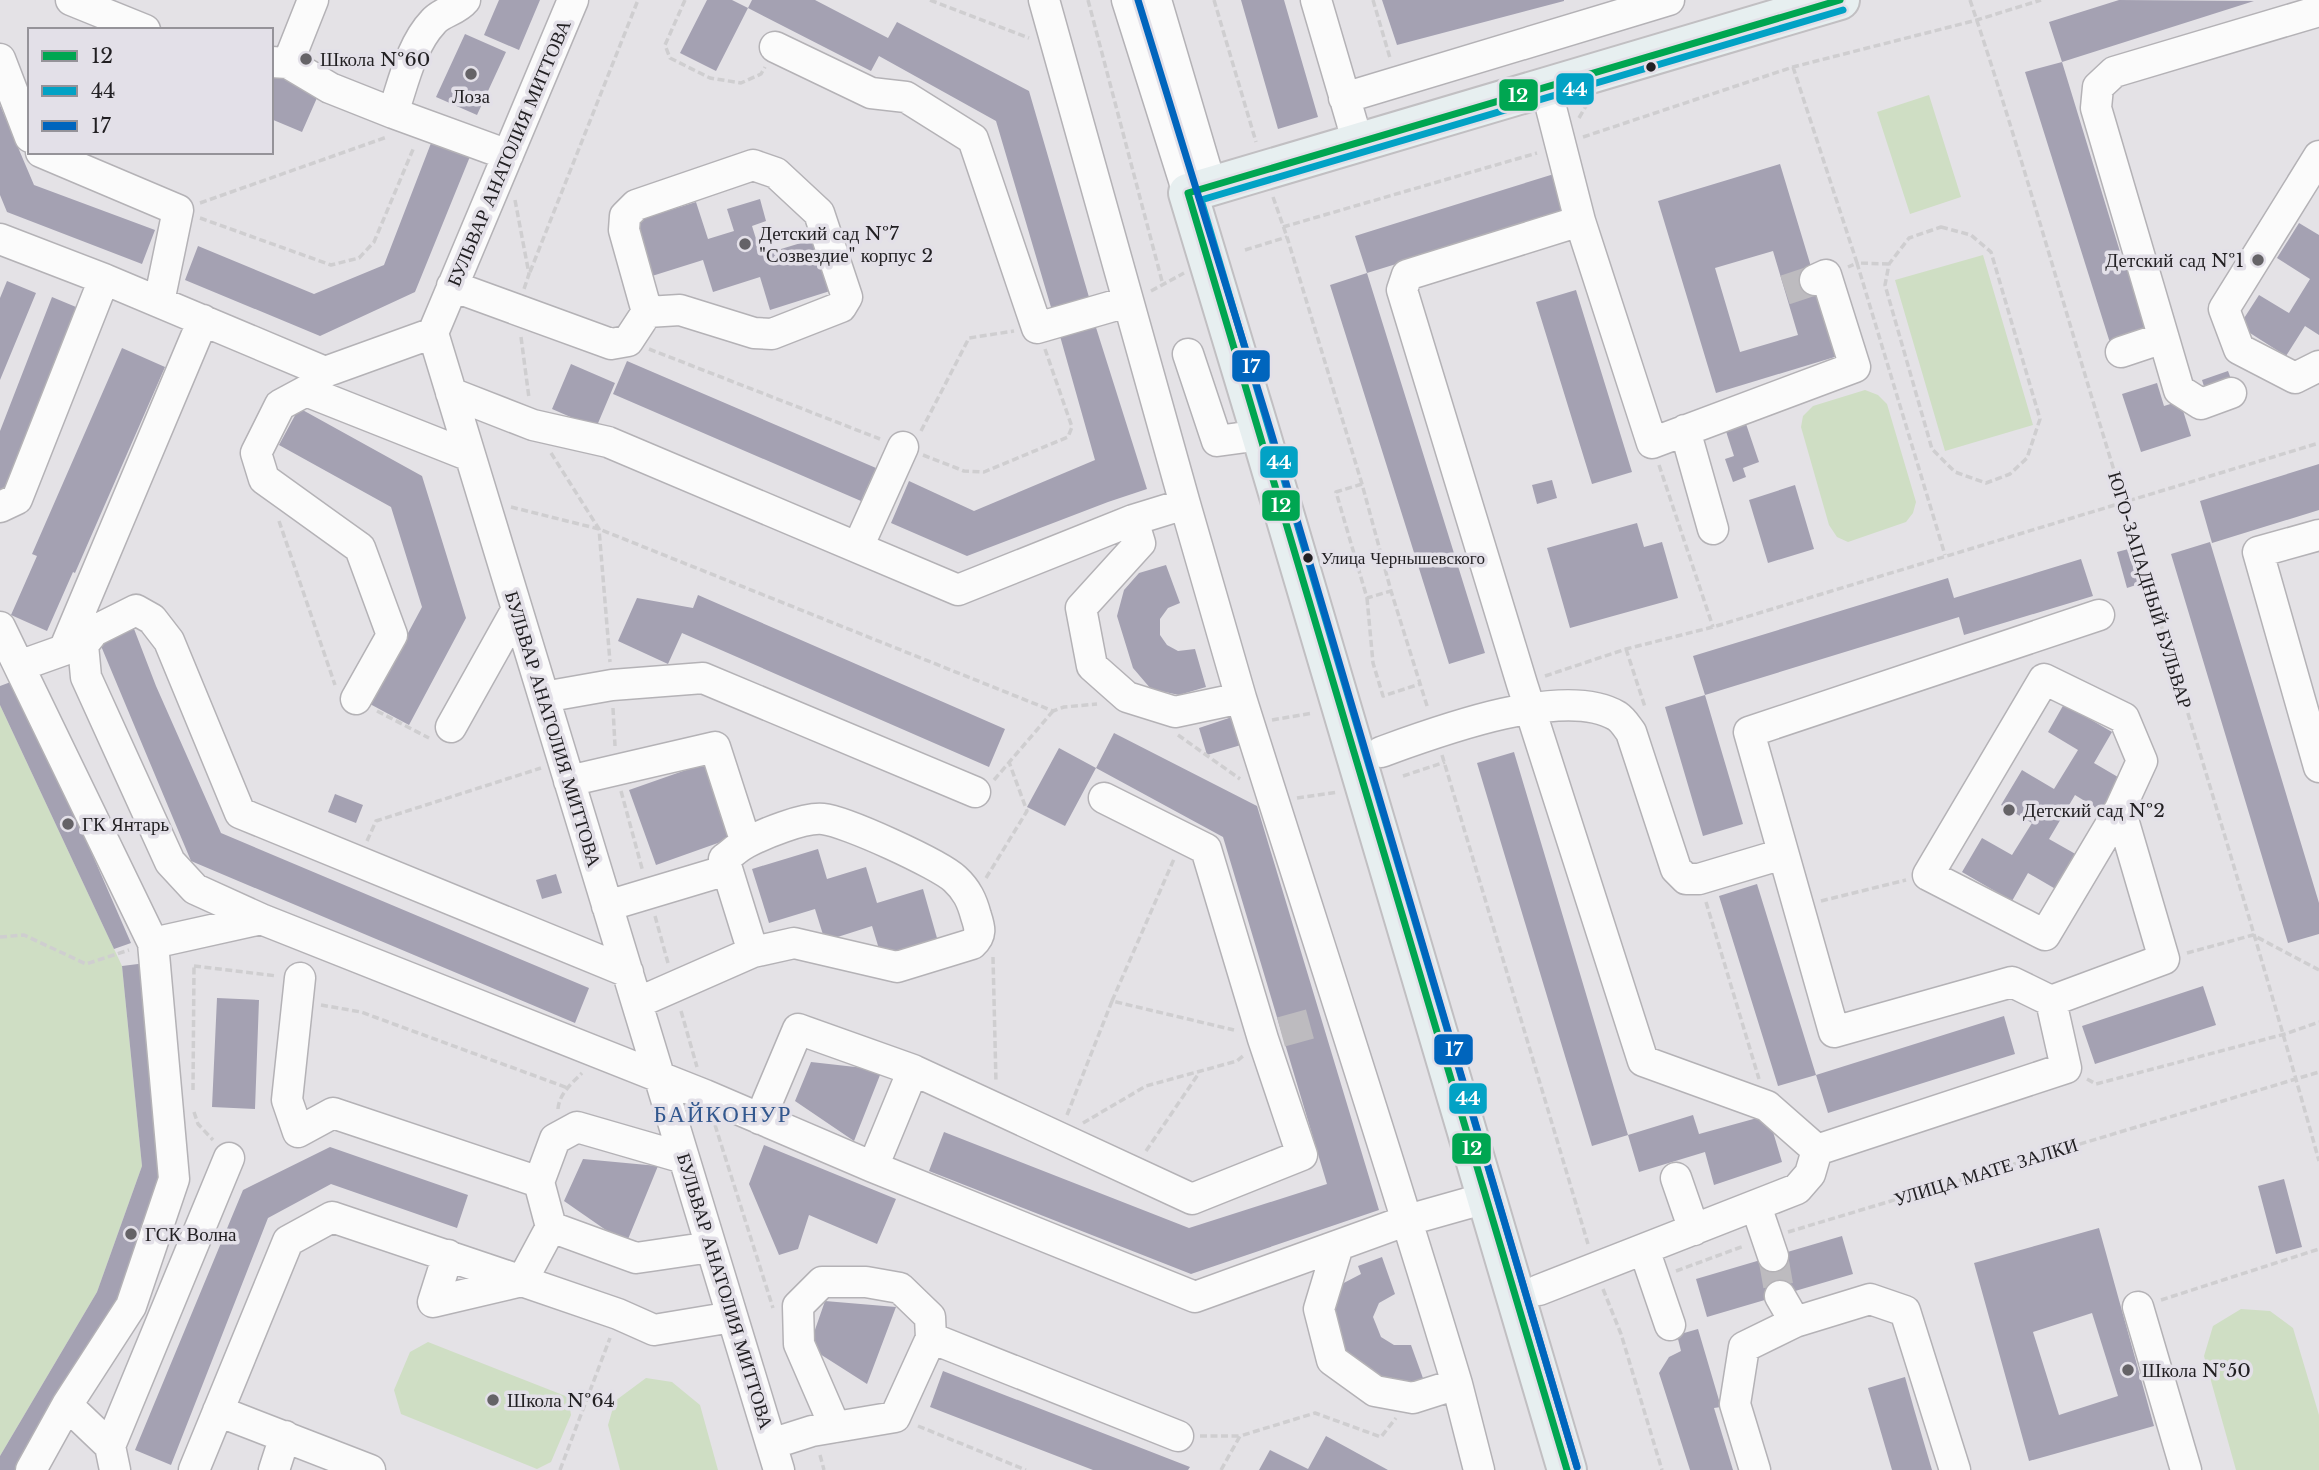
<svg xmlns="http://www.w3.org/2000/svg" width="2319" height="1470" viewBox="0 0 2319 1470" font-family="'Libre Baskerville',serif">
<rect width="100%" height="100%" fill="#e4e2e6"/>
<!-- green -->
<path fill="#cfdec4" d="M1929 95 1961 197 1910 214 1877 112Z
M1983 255 2033 425 1945 451 1895 280Z
M1865 390 1878 395 1887 404 1916 502 1913 513 1906 522 1848 542 1837 537 1829 525 1801 427 1803 416 1813 406Z
M0 705 122 966 142 1166 97 1292 0 1456Z
M2241 1309 2270 1311 2293 1328 2319 1415V1470H2236L2204 1356 2213 1326Z
M428 1342 568 1397 571 1415 551 1462 537 1469 401 1414 394 1390 410 1352Z
M646 1378 672 1382 700 1405 718 1470H620L608 1425 615 1401Z"/>
<!-- building -->
<path fill="#a4a1b2" fill-rule="evenodd" d="M499 0H540L519 50 484 35Z
M707 0H732L748 8 752 0H815L888 38 897 22 1029 91 1091 304 1053 314 996 121 879 56 871 71 748 8 716 71 680 53Z
M1241 0H1284L1318 117 1278 129Z
M1382 0H1564V1L1397 45Z
M2119 0 2254 1 2062 62 2121 255 2128 253 2152 334 2111 346 2025 72 2062 62 2049 22Z
M465 34 506 52 477 115 436 97Z
M271 70 320 91 302 132 271 119Z
M0 105 34 185 155 230 142 264 7 212 0 195Z
M433 138 471 154 415 292 320 336 185 280 198 246 314 294 384 265Z
M1780 164 1838 356 1716 393 1658 201ZM1773 251 1798 335 1740 352 1715 268Z
M1554 174 1565 212 1367 273 1485 653 1449 664 1330 285 1367 273 1355 236Z
M760 199 766 221 752 226 761 255 814 239 830 291 770 310 760 277 713 292 703 260 652 276 635 221 696 202 708 239 734 231 727 209Z
M2299 223 2319 235V335L2305 326 2286 356 2239 326 2259 295 2289 313 2310 279 2277 258Z
M7 281 36 293 0 380V298Z
M1576 290 1632 472 1592 484 1536 302Z
M52 297 76 307 4 494 0 492V431Z
M1093 318 1147 489 1108 502 967 556 891 523 909 481 974 511 1095 460 1058 329Z
M122 348 165 367 75 573 73 572 47 631 11 615 37 556 32 554Z
M627 361 876 468 861 501 613 394Z
M571 364 615 383 596 428 552 409Z
M2228 371 2234 387 2207 396 2202 380Z
M2157 383 2164 406 2180 401 2191 436 2141 452 2122 394Z
M299 408 422 476 466 618 409 725 370 704 422 607 391 507 279 445Z
M1743 415 1759 462 1743 468 1746 477 1733 482 1725 459 1734 456 1723 422Z
M2319 464V510L2212 543 2200 501Z
M1552 480 1557 498 1537 504 1532 485Z
M1795 485 1814 549 1768 563 1749 500Z
M1637 523 1644 547 1662 542 1678 598 1570 628 1547 548Z
M2210 542 2319 903V934L2288 943 2171 554Z
M2136 547 2145 582 2127 588 2117 552Z
M2081 559 2093 596 1964 635 1959 617 1705 695 1743 824 1703 836 1665 707 1705 695 1693 656 1948 578 1954 598Z
M1166 565 1180 603 1168 608 1160 619V635L1167 645 1178 651 1195 649 1206 687 1179 695 1151 689 1133 668 1117 616 1124 590 1139 573Z
M698 595 1005 729 989 767 682 633 668 664 618 641 637 598 693 608Z
M131 621 156 686 221 833 589 988 575 1023 191 861 96 634Z
M16 680 131 943 114 949 0 705V686Z
M2064 704 2112 732 2094 763 2123 780 2104 813 2075 795 2049 839 2079 856 2059 891 2028 873 2012 901 1962 872 1982 838 2012 855 2032 823 2001 805 2022 770 2054 789 2078 750 2048 732Z
M1232 717 1241 745 1207 755 1199 728Z
M1114 733 1257 806 1379 1210 1191 1274 929 1171 944 1132 1189 1228 1327 1184 1223 837 1096 768Z
M1059 748 1096 768 1065 826 1027 807Z
M1514 752 1628 1135 1592 1146 1477 763Z
M706 763 732 838 656 865 629 790Z
M335 794 363 805 356 823 328 812Z
M818 849 827 879 866 867 877 903 923 889 939 945 883 962 872 926 825 941 815 909 769 923 752 869Z
M556 874 562 893 542 899 536 880Z
M1757 884 1816 1075 1778 1086 1719 896Z
M146 963 164 1175 121 1306 24 1470H0V1456L97 1292 142 1166 122 966Z
M2203 986 2216 1025 2095 1064 2082 1026Z
M217 998 259 1000 255 1109 212 1107Z
M2004 1016 2015 1054 1828 1113 1816 1075Z
M811 1062 882 1070 854 1141 795 1101Z
M1693 1115 1699 1134 1768 1115 1782 1162 1714 1185 1705 1152 1639 1172 1628 1135Z
M764 1145 896 1199 877 1244 809 1215 798 1249 779 1255 749 1184Z
M330 1147 468 1195 457 1228 331 1184 268 1218 171 1465 135 1450 243 1190Z
M583 1159 658 1166 626 1244 564 1201Z
M2284 1179 2302 1247 2276 1254 2258 1186Z
M2099 1228 2154 1426 2029 1461 1974 1263ZM2092 1313 2118 1396 2059 1415 2033 1332Z
M1842 1236 1853 1274 1707 1317 1696 1279Z
M1382 1257 1395 1294 1379 1303 1373 1317 1381 1337 1394 1345H1411L1424 1381 1397 1388 1345 1361 1333 1317 1338 1286 1361 1274 1358 1266Z
M825 1301 896 1307 867 1384 809 1347Z
M1698 1329 1721 1407 1714 1408 1733 1470H1690L1659 1373 1669 1357 1681 1351 1677 1335Z
M943 1371 1190 1467 1188 1470H1093L930 1407Z
M1905 1377 1914 1409 1932 1470H1892L1868 1388Z
M1326 1436 1388 1470H1259L1270 1450 1308 1469Z"/>
<g fill="none" stroke-linecap="round" stroke-linejoin="round">
<!-- minor-tunnel -->
<path stroke="#bdbbbf" stroke-width="30" stroke-dasharray="30 15" stroke-linecap="butt" d="M1785 290 1815 280
M1281 1032 1321 1021
M1773 1256 1780 1296"/>
<!-- minor casing -->
<g stroke="#b4b2b6" stroke-width="33">
<path id="minor" d="M71 0 145 30
M465 0C456 11 441 12 433 22 411 45 403 84 393 113L508 155
M573 0 433 333 779 1470
M1127 0 1188 193
M1156 0 1211 186
M1316 0 1358 143
M775 47 871 93 906 97 973 139 1037 328 1127 302
M0 59 30 137
M271 62 288 63 330 88 393 113
M288 63 313 0
M1546 88 1580 221 1652 443 1855 367 1826 275 1815 280
M1344 98 1669 0
M41 152 178 210 159 302
M2319 156 2224 309 2239 349 2295 378 2319 366
M1580 221 1407 275 1402 290 1522 684 1643 1061 1767 1106 1817 1150
M0 239 104 279 325 372 433 333
M452 286 611 344 628 341 647 312 624 230 625 216 636 205 753 165 776 173 819 213 847 297 841 307 772 334 754 333 680 310 647 312
M2121 352 2163 338
M1188 354 1217 441 1261 435
M451 393 533 425 608 442 958 590 1133 520 1185 504 1044 0
M2231 393 2201 404 2179 390 2096 108 2098 87 2114 72 2319 11
M1685 430 1713 529
M0 507 17 499 104 279
M1133 520 1140 543 1081 608 1092 666 1127 697 1175 712 1241 698 1185 504
M2319 535 2258 552 2319 767
M858 547 903 447
M0 627 153 943 174 1179 131 1306 67 1405 31 1470
M19 666 64 650 203 320
M544 697 612 685 703 678 975 792
M1241 698C1313 927 1388 1154 1457 1384L1413 1398 1375 1391 1332 1360 1319 1309 1338 1246
M356 699 392 635 360 548 264 479 256 453 280 405 306 391 470 456
M451 727 517 609
M1381 752C1436 732 1564 684 1617 716 1623 720 1627 727 1631 732L1676 869 1686 879H1699L1783 854
M569 781 715 747 746 843
M607 906 727 870
M261 919 195 889 170 862 86 677 83 645 94 631 136 610 152 619 169 641 240 813 628 972
M153 943 261 919 705 1095 873 1167 1195 1297 1408 1220 1486 1198
M300 978 287 1100 298 1132 333 1113 539 1182
M2051 1001 2012 982 1834 1032 1749 732 2099 615
M637 1003 753 952 794 943 897 967 972 944C982 935 980 928 976 916 972 901 967 890 955 879 939 864 845 821 823 819 804 817 763 834 746 843 738 847 731 854 724 859L753 952
M913 1070 1192 1199 1302 1155 1263 1039 1206 849 1104 798
M760 1119 798 1029 913 1070 873 1167
M1676 1178 1694 1230
M1756 1206 1773 1256
M551 1227 636 1258 711 1247
M1644 1249 1670 1325
M448 1255 433 1302 522 1281 551 1227 539 1182 555 1139 577 1127 684 1158
M1539 1290 1797 1189 1810 1174 1817 1150 2066 1068 2051 1001 2164 959 2120 809 2142 761 2124 718 2044 679 1928 875 2045 935 2120 809
M1780 1296 1795 1322
M2138 1307 2186 1470
M1457 1384 1479 1470
M67 1405 110 1446 115 1470
M218 1411 370 1470
M835 1427 799 1344 798 1306 822 1282H866L900 1288 930 1317 931 1338
M771 1444 812 1431 895 1417 931 1338 1178 1436
M110 1446 229 1158
M194 1470 288 1241 332 1217 522 1281 618 1314 654 1330 732 1317
M274 1470 285 1436
M1755 1470 1735 1404 1744 1347 1795 1322 1870 1299 1905 1311 1955 1470"/>
</g>
<!-- major casing -->
<g stroke="#c1bfc2" stroke-width="42">
<path id="major" d="M1567 1470 1261 435 1188 193 1840 0"/>
</g>
<!-- path -->
<path stroke="#cfced0" stroke-width="3.5" stroke-dasharray="7 3.5" stroke-linecap="butt" d="M685 0 665 45 670 58 710 78 741 83 761 74 765 67
M930 0 1029 38
M1088 0 1163 285
M1214 0 1256 142
M1373 0 1390 58
M1970 0C2018 142 2058 287 2102 431 2176 674 2251 917 2319 1161
M1793 67 1857 263 1848 267
M1579 118 1586 106 1585 103
M1583 137 1793 67 1977 20 2041 0
M1273 197 1287 237 1362 484 1391 591 1428 709
M515 200 529 274 524 289
M200 203 387 137
M200 218 331 265 359 258 374 242 414 147
M1283 227 1537 153
M1941 227 1971 235 1991 252 2040 419 2027 458 2010 474 1986 483 1955 472 1932 449 1885 285 1889 264 1909 238Z
M1245 250 1287 237
M1889 264 1857 263 1945 555
M530 272 638 0
M1151 291 1184 273
M521 337 529 398
M649 349 880 439
M921 431 969 338 1014 331
M551 453 599 529 610 662
M923 455 964 471 984 472 1068 437 1072 427 1045 349
M1659 465 1713 627
M1362 484 1336 492 1367 598 1391 591
M511 507 599 529 1053 711 1064 707 1097 704
M279 521 335 685
M1367 598 1373 663 1383 696 1420 684
M1626 649 1645 707
M1545 676 1626 649 1713 627 2319 443
M613 708 615 746
M377 711 429 738
M1272 720 1313 713
M1178 735 1240 779
M1442 755 1588 1244
M1403 776 1445 762
M994 780 1053 711
M621 791 643 872
M1297 798 1338 792
M367 841 376 821 541 768
M986 878 1027 811 1009 762
M1821 901 1906 880
M1706 902 1759 1079
M655 916 668 963
M0 937 24 935 86 964 129 950
M2187 953 2253 935 2319 970
M993 957 996 1083
M194 966 277 976
M1112 1001 1174 859
M321 1005 361 1012 568 1088
M681 1011 697 1067
M2087 1079 2096 1084 2285 1034 2319 1022
M193 1090 194 966
M558 1109C559 1094 572 1083 582 1073
M194 1112 198 1124 213 1140
M1067 1115 1112 1001 1234 1030
M1083 1123 1146 1086 1237 1061 1243 1056
M715 1125 773 1308
M1146 1151 1199 1073
M1788 1232 2319 1072
M1676 1271 1744 1246
M1603 1289 1621 1334 1662 1470
M2161 1300 2319 1249
M918 1426 1026 1470
M1200 1436H1240
M820 1455 824 1470
M560 1470 610 1338
M1221 1470 1240 1436 1315 1413 1381 1437 1396 1418"/>
<!-- minor -->
<use href="#minor" stroke="#fbfbfb" stroke-width="30"/>
<!-- major -->
<use href="#major" stroke="#e7eff0" stroke-width="38"/>
<!-- bus-1 casing -->
<g stroke="#e3e0e8" stroke-width="12">
<path id="bus-1" d="M1567 1470 1188 193 1840 0"/>
</g>
<!-- bus-2 casing -->
<g stroke="#e3e0e8" stroke-width="12">
<path id="bus-2" d="M1577 1467 1201 200 1843 10"/>
</g>
<!-- bus-3 casing -->
<g stroke="#e3e0e8" stroke-width="12">
<path id="bus-3" d="M1138 0 1271 432 1577 1467"/>
</g>
<!-- bus-1 -->
<use href="#bus-1" stroke="#00a651" stroke-width="7"/>
<!-- bus-2 -->
<use href="#bus-2" stroke="#02a2c5" stroke-width="7"/>
<!-- bus-3 -->
<use href="#bus-3" stroke="#0065bd" stroke-width="7"/>
</g>
<!-- markers -->
<g fill="#656367" stroke="#e3e0e8" stroke-width="2.5">
<circle cx="306" cy="59" r="7"/>
<circle cx="471" cy="74" r="7"/>
<circle cx="745" cy="244" r="7"/>
<circle cx="2258" cy="260" r="7"/>
<circle cx="2009" cy="810" r="7"/>
<circle cx="68" cy="824" r="7"/>
<circle cx="131" cy="1234" r="7"/>
<circle cx="2128" cy="1370" r="7"/>
<circle cx="493" cy="1400" r="7"/>
</g>
<g fill="#211f22" stroke="#e3e0e8" stroke-width="2.5">
<circle cx="1651" cy="67" r="6"/>
<circle cx="1308" cy="558" r="6"/>
</g>
<g text-anchor="middle" dominant-baseline="central" stroke-width="7" stroke-linejoin="round" paint-order="stroke">
<!-- bus labels -->
<g font-size="17" fill="#211f22" stroke="#e3e0e8" text-anchor="start">
<text x="1321" y="558">Улица Чернышевского</text>
</g>
<!-- poi labels -->
<g font-size="19" fill="#211f22" stroke="#e3e0e8" text-anchor="start">
<text x="320" y="59">Школа №60</text>
<text x="471" y="96" text-anchor="middle">Лоза</text>
<text x="759" y="233">Детский сад №7<tspan x="759" dy="22">"Созвездие" корпус 2</tspan></text>
<text x="2244" y="260" text-anchor="end">Детский сад №1</text>
<text x="2023" y="810">Детский сад №2</text>
<text x="82" y="824">ГК Янтарь</text>
<text x="145" y="1234">ГСК Волна</text>
<text x="2142" y="1370">Школа №50</text>
<text x="507" y="1400">Школа №64</text>
</g>
<!-- street labels -->
<g font-size="19" fill="#211f22" stroke="#e3e0e8">
<text transform="translate(509 153) rotate(-67)">БУЛЬВАР АНАТОЛИЯ МИТТОВА</text>
<text transform="translate(2150 590) rotate(73)">ЮГО-ЗАПАДНЫЙ БУЛЬВАР</text>
<text transform="translate(553 729) rotate(73)">БУЛЬВАР АНАТОЛИЯ МИТТОВА</text>
<text transform="translate(1986 1172) rotate(-17)">УЛИЦА МАТЕ ЗАЛКИ</text>
<text transform="translate(725 1291) rotate(73)">БУЛЬВАР АНАТОЛИЯ МИТТОВА</text>
</g>
<!-- quarter labels -->
<g font-size="23" letter-spacing="2" fill="#32578e" stroke="#e3e0e8">
<text x="723" y="1114">БАЙКОНУР</text>
</g>
</g>
<g stroke="#e3e0e8" stroke-width="2.5">
<rect x="1555" y="72" width="40" height="34" rx="7" fill="#02a2c5"/>
<rect x="1498" y="78" width="41" height="34" rx="7" fill="#00a651"/>
<rect x="1231" y="349" width="40" height="34" rx="7" fill="#0065bd"/>
<rect x="1259" y="445" width="40" height="34" rx="7" fill="#02a2c5"/>
<rect x="1261" y="489" width="40" height="33" rx="7" fill="#00a651"/>
<rect x="1433" y="1033" width="41" height="33" rx="7" fill="#0065bd"/>
<rect x="1448" y="1082" width="40" height="33" rx="7" fill="#02a2c5"/>
<rect x="1451" y="1132" width="41" height="33" rx="7" fill="#00a651"/>
</g>
<g font-size="19" text-anchor="middle" font-weight="bold" fill="#fff">
<text x="1575" y="96">44</text>
<text x="1518" y="102">12</text>
<text x="1251" y="373">17</text>
<text x="1279" y="469">44</text>
<text x="1281" y="512">12</text>
<text x="1454" y="1056">17</text>
<text x="1468" y="1105">44</text>
<text x="1472" y="1155">12</text>
</g>
<!-- legend -->
<rect x="28" y="28" width="245" height="126" fill="#e3e0e8" stroke="#959399" stroke-width="2"/>
<rect x="42" y="51" width="35" height="10" fill="#00a651" stroke="#959399" stroke-width="2"/>
<text x="91" y="63" font-size="21" fill="#211f22">12</text>
<rect x="42" y="86" width="35" height="10" fill="#02a2c5" stroke="#959399" stroke-width="2"/>
<text x="91" y="98" font-size="21" fill="#211f22">44</text>
<rect x="42" y="121" width="35" height="10" fill="#0065bd" stroke="#959399" stroke-width="2"/>
<text x="91" y="133" font-size="21" fill="#211f22">17</text>
</svg>
